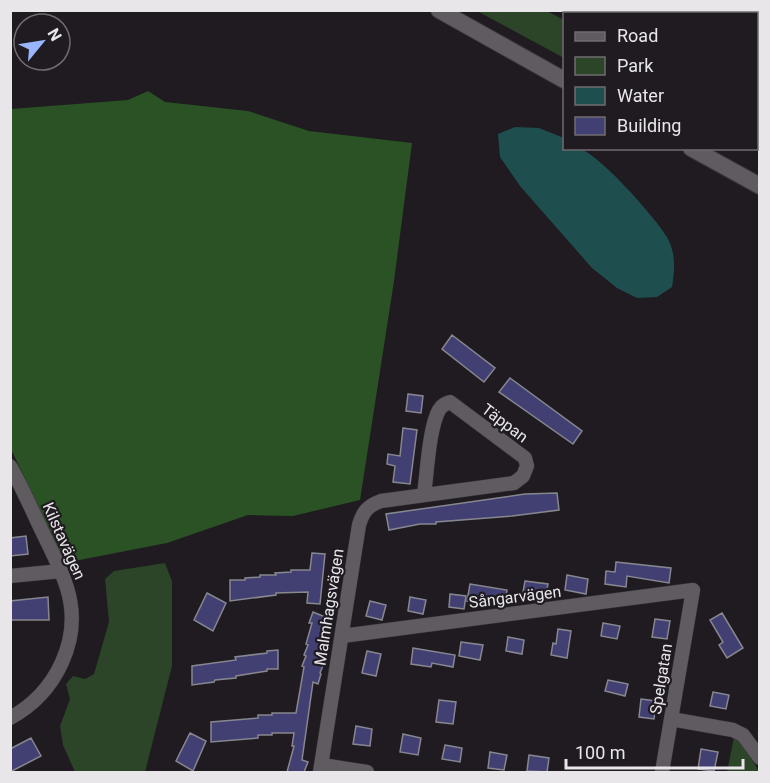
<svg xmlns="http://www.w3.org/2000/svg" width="770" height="783" viewBox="0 0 770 783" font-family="Roboto,sans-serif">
<rect width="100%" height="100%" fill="#1f1b21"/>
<!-- green -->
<path fill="#2c4428" d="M642 10 759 11V36L757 41 756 14 640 13Z
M477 11H547L564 20V58Z
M165 563 172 581V666L145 772H75L63 745 60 726 70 699 66 684 73 676 85 679 94 674 109 622 105 579 114 571Z
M734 737 744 744 759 772H727Z"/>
<!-- forest -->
<path fill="#2a5224" d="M148 91 165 102 248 111 309 131 412 143 394 281 360 500 293 516 248 515 167 543 64 563 11 449V109L128 100Z"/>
<!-- water -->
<path fill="#1e4e4e" d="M515 127 539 128 564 138V148C570 148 578 147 583 150 605 161 654 216 667 237 676 253 675 270 672 287L657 297 637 298 617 288 592 268 520 186 500 157 498 134Z"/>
<!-- building -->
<path fill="#424073" stroke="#87878f" stroke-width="1.5" d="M452 335 495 368 484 382 442 349Z
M510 378 582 431 573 444 499 392Z
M408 394 423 396 421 413 406 411Z
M403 428 417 430 410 484 393 482 395 466 387 464 388 454 400 456Z
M557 493 559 510 512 516 436 522V524H420L389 530 386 514 525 494Z
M26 536 28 554 10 556V538Z
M312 553 325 554 320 604 307 603 308 592 276 593V595L230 601V580H245V578L260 577V575H276L275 573 291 572V570H310Z
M616 562 671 568 669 583 627 576 626 587 605 584 606 571 615 572Z
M567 575 588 579 586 594 565 590Z
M525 581 548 584 545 600 522 597Z
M470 584 507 590 505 606 467 601Z
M207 593 226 603 213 631 194 620Z
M450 594 466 596 464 609 449 607Z
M48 597 49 620H10V601Z
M410 597 426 600 423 614 408 611Z
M370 601 386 605 382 620 366 616Z
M313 612 330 619 326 630H329L323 651 325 652 321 662 324 663 320 673 321 674 318 684 313 682 302 760 308 762 304 772H287L294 746H292L294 733H272V735H258V738L211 742V722L258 718V715H272V713H296L304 667 302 666 306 656 304 655 308 645 306 644 312 623H309Z
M722 613 743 648 727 658 719 645 723 642 710 620Z
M655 619 670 621 667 639 652 637Z
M603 623 620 626 617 639 601 636Z
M558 629 571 631 567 658 551 655 553 643 556 644Z
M508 637 524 640 522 654 506 651Z
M461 642 483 645 480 660 459 656Z
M413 648 455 655 453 667 432 663 431 667 411 664Z
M278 650V669H267V671L236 676V678L215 680 214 682 192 685V666L236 660 235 657 267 653V651Z
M367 651 381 654 376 676 362 673Z
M608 680 628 684 625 696 605 691Z
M713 692 729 695 726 709 710 706Z
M641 699 656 701 654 719 639 717Z
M439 700 456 702 453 724 436 722Z
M356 726 372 729 370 746 353 744Z
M190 733 206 741 193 771 176 761Z
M403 734 421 738 418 755 400 752Z
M31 738 41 756 10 772V749Z
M445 745 462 748 460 762 442 759Z
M701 749 718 752 714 771 698 769Z
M490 752 507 755 504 770 488 768Z
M529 755 549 758 547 772 527 771Z"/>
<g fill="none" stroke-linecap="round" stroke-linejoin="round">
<!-- minor casing -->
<g stroke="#3a373b" stroke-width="15">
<path id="minor" d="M756 68 760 62
M10 466C22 487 31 508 41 529 50 548 61 568 67 588 83 639 56 693 10 718
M10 576 61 571
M342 636 693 590 662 772
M671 719 733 730 743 735 760 758
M322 765 367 772
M320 772 359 525C363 512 367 506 381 501L514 483 523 476 527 466 525 458 450 402C445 404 442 405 439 410 429 428 427 473 424 495"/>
</g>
<!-- tertiary casing -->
<g stroke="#3a373b" stroke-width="18">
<path id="tertiary" d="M439 10 564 80
M691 148 760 186"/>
</g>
<!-- minor -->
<use href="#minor" stroke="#605b61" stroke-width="14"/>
<!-- tertiary -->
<use href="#tertiary" stroke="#605b61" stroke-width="16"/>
</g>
<g text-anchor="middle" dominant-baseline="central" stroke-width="4.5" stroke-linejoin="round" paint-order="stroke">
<!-- street labels -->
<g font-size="16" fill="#e9e6ea" stroke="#1f1b21">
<text transform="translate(505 423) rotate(37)">Täppan</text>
<text transform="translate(64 541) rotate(66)">Kilstavägen</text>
<text transform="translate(515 597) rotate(-7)">Sångarvägen</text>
<text transform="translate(329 607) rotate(-81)">Malmhagsvägen</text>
<text transform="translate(661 679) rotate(-81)">Spelgatan</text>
</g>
</g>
<!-- border -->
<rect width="770" height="783" fill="none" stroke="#e9e6ea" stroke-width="24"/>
<!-- legend -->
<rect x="563" y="12" width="195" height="138" fill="#1f1b21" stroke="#706c71" stroke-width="1.5"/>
<rect x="575" y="32" width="30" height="9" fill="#605b61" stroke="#706c71" stroke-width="1.5"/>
<text x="617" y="42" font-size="18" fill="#e9e6ea">Road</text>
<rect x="575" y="57" width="30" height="18" fill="#2c4428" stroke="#706c71" stroke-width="1.5"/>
<text x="617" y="72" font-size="18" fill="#e9e6ea">Park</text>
<rect x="575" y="87" width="30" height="18" fill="#1e4e4e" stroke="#706c71" stroke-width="1.5"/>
<text x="617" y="102" font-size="18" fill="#e9e6ea">Water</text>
<rect x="575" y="117" width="30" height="18" fill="#424073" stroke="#706c71" stroke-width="1.5"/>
<text x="617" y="132" font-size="18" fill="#e9e6ea">Building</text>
<!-- north arrow -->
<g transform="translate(42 42) rotate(60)"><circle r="28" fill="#1f1b21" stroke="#706c71" stroke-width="1.5"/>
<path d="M0-4.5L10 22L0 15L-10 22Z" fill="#99b5fd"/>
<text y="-9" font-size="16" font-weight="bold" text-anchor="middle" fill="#e9e6ea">N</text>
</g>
<!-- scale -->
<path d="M566 759v9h177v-9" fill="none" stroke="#e9e6ea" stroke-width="3"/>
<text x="575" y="759" font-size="18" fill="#e9e6ea" stroke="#1f1b21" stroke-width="4.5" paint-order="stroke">100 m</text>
</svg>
